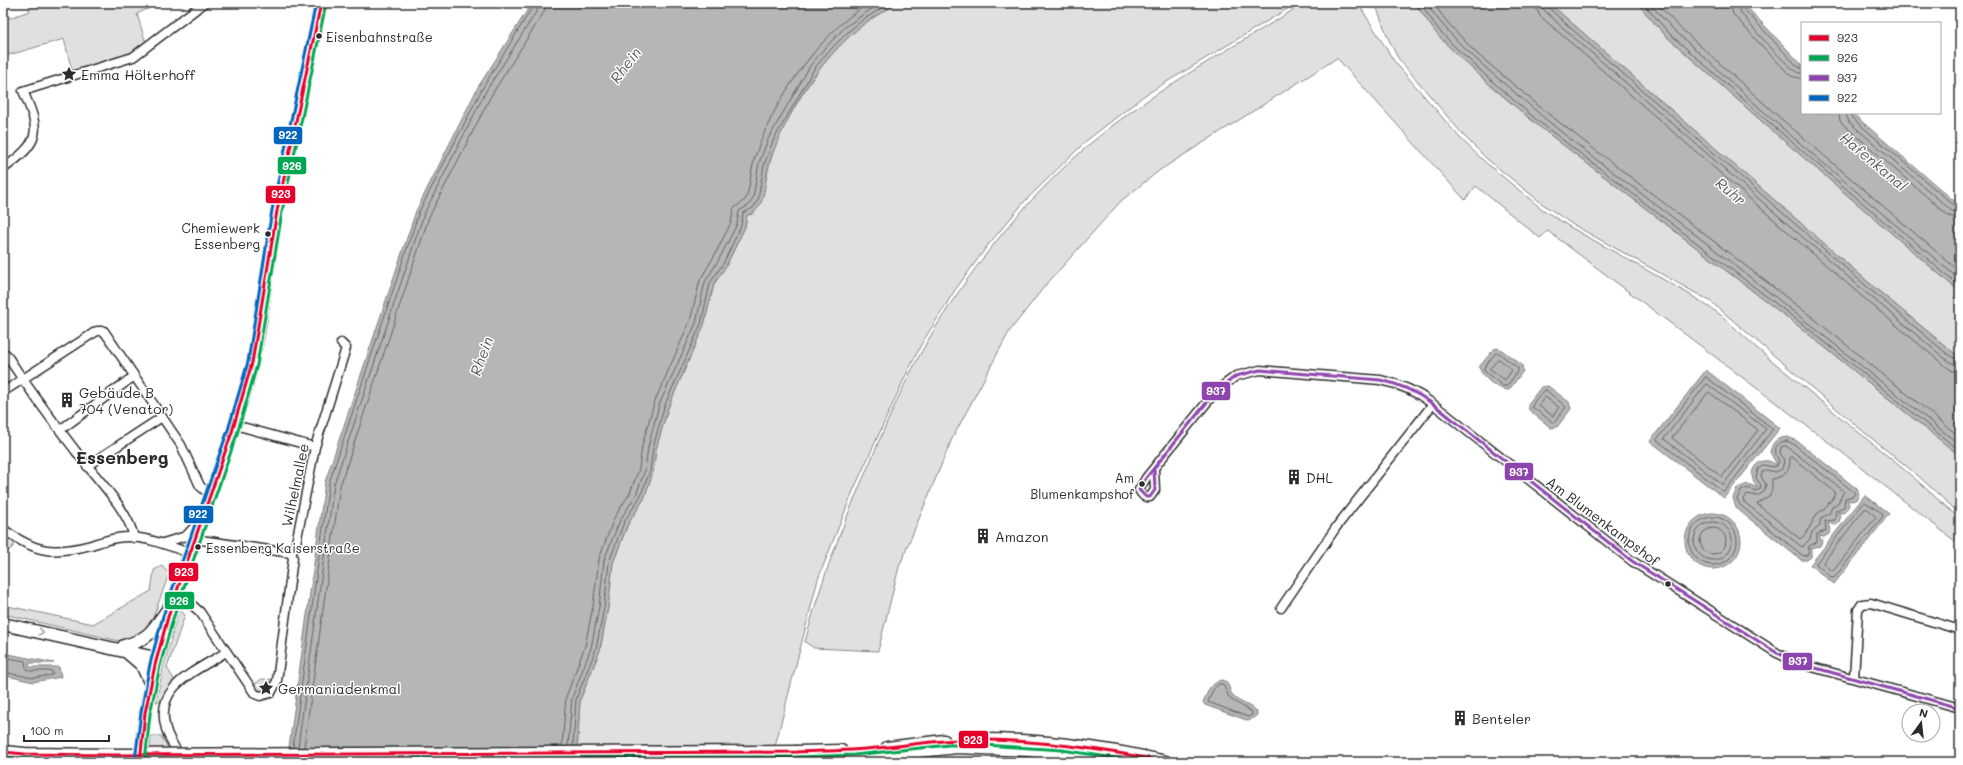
<svg xmlns="http://www.w3.org/2000/svg" width="1963" height="765" viewBox="0 0 1963 765" font-family="Mali,sans-serif">
<rect width="100%" height="100%" fill="#fff"/>
<filter id="ink" filterUnits="userSpaceOnUse"><feTurbulence type="fractalNoise" baseFrequency=".025" numOctaves="2"/><feDisplacementMap in="SourceGraphic" scale="8" xChannelSelector="R" yChannelSelector="G"/><feConvolveMatrix kernelMatrix="1 2 1 2 8 2 1 2 1" color-interpolation-filters="sRGB"/></filter>
<g filter="url(#ink)">
<!-- green -->
<path fill="#e0e0e0" stroke="#868686" d="M38 3H159L137 14 146 43 131 55 72 71 64 39 9 55 3 46V20L30 11 29 6Z
M898 3H1297L1145 95 1086 141 1025 201 988 245 955 290 922 343 905 377 853 491 818 579 771 762H577L580 700 600 650 608 608 613 563 628 524 644 499 653 472 656 449 668 408 704 325 714 284 726 266 745 227 747 215 753 214C757 206 762 198 764 189 768 173 770 158 777 142 797 98 825 54 864 24 874 16 887 10 898 3Z
M1304 3H1358L1394 61 1460 138 1485 162 1542 209 1570 227 1689 294 1721 315 1759 350 1913 477 1960 519V545L1844 454 1548 231 1540 238 1476 186 1465 200 1337 58 1160 170 1121 201 1044 287 1009 332 952 439 899 567 878 651 814 648 805 642C821 579 845 519 871 460 888 420 905 380 927 342 970 268 1025 200 1090 144 1154 89 1232 49 1304 3Z
M1375 3H1415L1436 33 1451 49 1490 85 1536 124 1802 329 1960 456V514L1915 473 1865 433 1710 301 1572 224 1544 205 1487 159 1464 136 1398 58 1388 38Z
M1549 3H1637L1666 36 1768 127 1960 292V358L1875 288Z
M3 533 15 542 13 547 3 555Z
M162 566 169 574 150 626 128 643 3 614V605L93 624 151 591 154 570Z
M179 609 185 615 167 668 174 679V683L164 694 160 702H156L163 668Z
M262 679 274 680 271 690 261 691 253 685Z
M151 736H161L176 762H149Z"/>
<!-- water -->
<path fill="#b6b6b6" stroke="#7e7e7e" d="M532 3H898C887 10 874 16 864 24 825 54 796 98 777 143 774 150 770 158 768 166 764 182 767 211 747 215L745 227 726 266 714 284 704 325 668 408 656 449 653 472 644 499 628 524 613 563 608 608 600 650 580 700 576 758 287 762 325 482 416 211 478 87Z
M1415 3H1549L1875 288 1960 358V456L1802 329 1536 124 1490 85 1451 49 1436 33Z
M1637 3H1743L1802 65V113H1852L1960 206V292L1768 127 1666 36Z
M1499 348 1522 365 1523 371 1509 390C1498 390 1482 378 1479 367L1494 349Z
M1706 370 1780 428 1724 498 1650 441Z
M1548 386 1569 402 1571 409 1557 427 1551 428 1529 410 1528 404 1541 387Z
M1788 437 1797 441 1857 489 1859 494 1857 499 1852 501 1847 500 1849 504 1848 509 1843 513 1838 512 1841 516 1839 522 1834 525 1828 523 1830 530 1829 534 1824 537 1819 536 1822 541 1820 546 1811 548V557L1807 560H1801L1736 508 1733 498 1737 488 1748 484 1758 488C1757 486 1754 483 1753 480 1749 470 1758 459 1768 461 1771 461 1774 464 1777 465L1770 452C1773 441 1776 438 1788 437Z
M1865 495 1889 514 1834 584 1810 565Z
M1685 541a28 28 0 1 1 56 0a28 28 0 1 1-56 0Z
M3 653 54 663H30L29 667H59L61 677 33 682 3 675Z
M1220 680C1230 680 1228 689 1233 696 1239 703 1251 705 1257 712V715L1249 721 1205 705 1203 702 1210 687Z"/>
<!-- pier -->
<path fill="#fff" d="M287 749 578 758 579 762H285Z"/>
<g fill="none" stroke-linecap="round" stroke-linejoin="round">
<!-- shore -->
<path stroke="#636363" stroke-width="1" d="M1420 3 1439 30 1454 46 1493 82 1538 121 1805 326 1960 451
M1426 3C1454 44 1490 71 1527 103 1569 140 1614 173 1659 207 1761 284 1860 365 1960 445
M1433 3 1448 23 1475 52 1546 112 1812 317 1960 437
M1536 3 1537 10 1540 16 1865 299 1939 361 1952 371 1960 372
M1542 3 1544 10 1562 27 1869 295 1943 357 1955 365 1960 366
M1547 3 1548 7 1565 23 1872 291 1946 353 1960 361
M1643 3 1669 33 1771 124 1960 287
M1649 3 1673 29 1774 121 1960 280
M1657 3 1677 25 1778 116 1960 272
M1730 3 1733 14 1760 44 1791 76 1802 79
M1736 3C1736 12 1786 66 1796 71 1798 73 1799 73 1802 73
M1741 3 1742 7 1798 67 1802 68
M1839 113 1840 121 1845 126 1949 216 1960 219
M1845 113 1849 122 1952 211 1960 213
M1850 113 1852 118 1956 207 1960 208
M1496 353H1499L1518 368V371L1507 386H1503L1484 371V368Z
M1499 359 1512 370 1505 380 1490 369Z
M1706 377 1773 429 1724 492 1657 440Z
M1707 384 1766 429 1723 485 1664 439Z
M1546 390 1566 407 1554 423 1532 407C1533 402 1541 392 1546 390Z
M1709 392 1758 430 1722 477 1672 438Z
M1545 397 1559 407 1553 416 1539 406Z
M1787 441 1795 445 1855 493 1853 496 1845 498 1844 507 1836 510 1835 520 1825 521 1826 531 1817 534V542L1809 546 1808 554 1805 556 1802 555 1740 505 1737 499 1741 491 1748 488 1756 491 1760 489 1761 485 1756 478 1758 469 1763 465 1774 467 1777 466 1779 461C1773 451 1774 442 1787 441Z
M1786 446 1844 491 1838 503 1832 507 1829 514 1821 518 1819 527 1812 532 1810 539 1802 547 1744 502 1743 499 1747 494 1757 496 1764 492 1766 485 1761 476 1762 472 1766 470 1776 472 1782 469 1784 461 1780 452 1781 447Z
M1792 457 1835 492 1833 498 1824 509 1817 514 1805 535 1800 539 1757 504 1770 495 1772 489V479C1784 477 1791 471 1790 458Z
M1865 502 1882 513 1883 516 1835 577 1832 578 1816 564Z
M1865 509H1868L1876 517 1834 570 1831 571 1823 563Z
M1689 541a24 24 0 1 1 48 0a24 24 0 1 1-48 0Z
M1694 541a19 19 0 1 1 38 0a19 19 0 1 1-38 0Z
M1700 541a13 13 0 1 1 26 0a13 13 0 1 1-26 0Z
M3 657 25 661 26 668 29 671H52L53 673 52 675 33 678 3 672
M1219 684H1223L1230 699 1252 712V715L1248 717 1208 702 1213 690Z
M562 746 566 697 585 646 593 606 599 559 614 518 630 493 639 469 642 446 654 403 690 321 700 280 713 258 731 223 734 208 745 200 747 196C750 184 751 172 754 160 771 104 818 34 869 3
M568 746 572 698 591 648 599 607 604 560 620 520 636 495 645 470 648 447 659 405 696 323 705 282 718 261 737 224 739 211 749 205 753 198 759 163 768 139 810 66 823 50 845 27 880 3
M573 746 576 699 596 649 604 608 609 562 624 522 640 497 650 471 653 448 664 407 701 324 710 283 723 264 741 226 743 213 753 208 758 200 764 165 773 141 814 69 827 53 849 31 864 19 890 3
M293 747 329 483 419 212 482 89 535 3
M298 747 334 484 424 214 486 91 538 9 540 3
M304 747 340 486 429 217 492 94 544 12 546 3"/>
<!-- minor casing -->
<g stroke="#2b2b2b" stroke-width="11">
<path id="minor" d="M3 169C40 142 42 133 23 91L133 57 204 3
M6 354C27 387 51 419 75 450 92 474 129 509 134 538
M3 392 92 334 97 331H104L181 445 200 486 210 495
M235 425 315 447
M60 430 133 377
M87 466 162 417
M1154 469 1155 490 1150 497C1144 498 1142 495 1139 490L1146 478 1216 391 1236 376 1260 370 1380 380C1400 384 1416 391 1433 404L1632 561 1777 653 1792 660 1812 667 1960 708
M3 529C36 553 53 555 91 545 103 541 115 537 127 537 147 537 170 546 189 553
M194 539 291 553
M163 543 186 536 198 523
M192 605 200 612 255 694 260 696 271 693 277 681 293 558 291 553 295 548 315 447 346 348 341 343
M1281 608 1337 526 1433 404
M1854 678 1858 610 1862 604 1871 603 1960 630
M184 762C178 752 169 741 166 729 153 686 197 671 226 652"/>
</g>
<!-- major casing -->
<g stroke="#2b2b2b" stroke-width="14">
<path id="major" d="M140 762C148 629 211 511 247 385 263 328 266 268 277 211 291 141 308 73 321 3"/>
</g>
<!-- highway casing -->
<g stroke="#2b2b2b" stroke-width="15">
<path id="highway" d="M3 624 155 658
M124 646C151 639 154 628 169 608
M128 653 142 665 150 682
M969 740C1035 739 1101 747 1166 762
M887 748 944 741
M3 752 25 754 114 755
M797 752 841 751
M3 761 11 762
M598 762 844 759 957 747 1029 750 1122 762"/>
</g>
<!-- minor -->
<use href="#minor" stroke="#fff" stroke-width="8"/>
<!-- major -->
<use href="#major" stroke="#fff" stroke-width="11"/>
<!-- highway -->
<use href="#highway" stroke="#fff" stroke-width="12"/>
<!-- highway-bridge casing -->
<g stroke="#2b2b2b" stroke-width="15" stroke-linecap="butt">
<path id="highway-bridge" d="M114 755 797 752"/>
</g>
<!-- highway-bridge -->
<use href="#highway-bridge" stroke="#fff" stroke-width="12"/>
<!-- bus-1 casing -->
<g stroke="#fff" stroke-width="6">
<path id="bus-1" d="M3 752 25 754 114 755 797 752C823 751 850 751 876 748 903 746 930 741 958 740 1028 738 1098 748 1166 762
M140 762 145 713 155 665 168 617 232 432 252 363 277 211 321 3"/>
</g>
<!-- bus-2 casing -->
<g stroke="#fff" stroke-width="6">
<path id="bus-2" d="M3 757 25 759 114 760 797 757 854 755 949 745H984L1062 750 1141 762
M145 762 150 714 160 666 173 619 237 434 257 365 282 212 326 4"/>
</g>
<!-- bus-3 casing -->
<g stroke="#fff" stroke-width="6">
<path id="bus-3" d="M1154 469 1155 490 1150 497H1146L1139 490 1146 478 1216 391 1236 376 1260 370 1380 380C1400 384 1417 392 1433 404L1632 561 1777 653 1812 667 1960 708"/>
</g>
<!-- bus-4 casing -->
<g stroke="#fff" stroke-width="6">
<path id="bus-4" d="M135 761 141 712 150 664 163 616 228 430 248 362 272 210 316 3"/>
</g>
<!-- bus-1 -->
<use href="#bus-1" stroke="#e4002b" stroke-width="3"/>
<!-- bus-2 -->
<use href="#bus-2" stroke="#00a651" stroke-width="3"/>
<!-- bus-3 -->
<use href="#bus-3" stroke="#8e44ad" stroke-width="3"/>
<!-- bus-4 -->
<use href="#bus-4" stroke="#0065bd" stroke-width="3"/>
</g>
<!-- one-way arrows -->
<defs><path id="oneway-chevron" d="M-2-3.5L2.5 0L-2 3.5" fill="none" stroke-width="1.6" stroke-linecap="round" stroke-linejoin="round"/></defs>
<use stroke="#a0a0a0" href="#oneway-chevron" transform="translate(41 632) rotate(13)"/>
</g>
<!-- icons -->
<defs>
<g id="sight-bare" transform="scale(1.2)"><path d="M0-6L1.8-2.2L6-1.7L2.9 1.2L3.7 5.4L0 3.3L-3.7 5.4L-2.9 1.2L-6-1.7L-1.8-2.2Z" fill="#2b2b2b" stroke="#fff" stroke-width="2.5" paint-order="stroke"/></g>
<g id="building-bare" transform="scale(1.2)"><path d="M-4-6H4V6H1V3H-1V6H-4ZM-2.5-4.3h1.7v1.8h-1.7ZM.8-4.3h1.7v1.8H.8ZM-2.5-1h1.7V.8h-1.7ZM.8-1h1.7V.8H.8Z" fill="#2b2b2b" stroke="#fff" stroke-width="2.5" paint-order="stroke"/></g>
</defs>
<g fill-rule="evenodd">
<use href="#sight-bare" x="69" y="74"/>
<use href="#building-bare" x="67" y="400"/>
<use href="#building-bare" x="1294" y="477"/>
<use href="#building-bare" x="983" y="536"/>
<use href="#sight-bare" x="266" y="688"/>
<use href="#building-bare" x="1460" y="718"/>
</g>
<!-- markers -->
<g fill="#2b2b2b" stroke="#fff" stroke-width="1.5">
<circle cx="319" cy="36" r="3.5"/>
<circle cx="268" cy="234" r="3.5"/>
<circle cx="1142" cy="484" r="3.5"/>
<circle cx="198" cy="547" r="3.5"/>
<circle cx="1668" cy="584" r="3.5"/>
</g>
<g text-anchor="middle" dominant-baseline="central" stroke-width="3" stroke-linejoin="round" paint-order="stroke">
<!-- bus labels -->
<g font-size="13" fill="#2b2b2b" stroke="#fff" text-anchor="start">
<text x="326" y="36">Eisenbahnstraße</text>
<text x="260" y="227" text-anchor="end">Chemiewerk<tspan x="260" dy="16">Essenberg</tspan></text>
<text x="1134" y="477" text-anchor="end">Am<tspan x="1134" dy="16">Blumenkampshof</tspan></text>
<text x="206" y="547">Essenberg Kaiserstraße</text>
</g>
<!-- poi labels -->
<g font-size="14" fill="#2b2b2b" stroke="#fff" text-anchor="start">
<text x="81" y="74">Emma Hölterhoff</text>
<text x="79" y="392">Gebäude B<tspan x="79" dy="16">704 (Venator)</tspan></text>
<text x="1306" y="477">DHL</text>
<text x="995" y="536">Amazon</text>
<text x="278" y="688">Germaniadenkmal</text>
<text x="1472" y="718">Benteler</text>
</g>
<!-- street labels -->
<g font-size="14" fill="#2b2b2b" stroke="#fff">
<text transform="translate(295 485) rotate(-78)">Wilhelmallee</text>
<text transform="translate(1603 521) rotate(37)">Am Blumenkampshof</text>
</g>
<!-- water labels -->
<g font-size="15" font-style="italic" fill="#5c5c5c" stroke="#fff">
<text transform="translate(625 65) rotate(-53)">Rhein</text>
<text transform="translate(1874 161) rotate(40)">Hafenkanal</text>
<text transform="translate(1731 191) rotate(40)">Ruhr</text>
<text transform="translate(481 356) rotate(-70)">Rhein</text>
</g>
<!-- district labels -->
<g font-size="18" font-weight="bold" fill="#2b2b2b" stroke="#fff">
<text x="122" y="457">Essenberg</text>
</g>
</g>
<g stroke="#fff" stroke-width="1.5">
<rect x="273" y="126" width="30" height="19" rx="4" fill="#0065bd"/>
<rect x="277" y="156" width="30" height="19" rx="4" fill="#00a651"/>
<rect x="265" y="185" width="31" height="19" rx="4" fill="#e4002b"/>
<rect x="1201" y="381" width="30" height="20" rx="4" fill="#8e44ad"/>
<rect x="1504" y="462" width="30" height="19" rx="4" fill="#8e44ad"/>
<rect x="183" y="505" width="31" height="19" rx="4" fill="#0065bd"/>
<rect x="168" y="562" width="31" height="20" rx="4" fill="#e4002b"/>
<rect x="164" y="591" width="31" height="19" rx="4" fill="#00a651"/>
<rect x="1782" y="652" width="31" height="19" rx="4" fill="#8e44ad"/>
<rect x="958" y="730" width="31" height="19" rx="4" fill="#e4002b"/>
</g>
<g font-size="11" text-anchor="middle" font-weight="bold" fill="#fff">
<text x="288" y="139">922</text>
<text x="292" y="170">926</text>
<text x="281" y="198">923</text>
<text x="1216" y="395">937</text>
<text x="1519" y="476">937</text>
<text x="198" y="518">922</text>
<text x="184" y="576">923</text>
<text x="179" y="605">926</text>
<text x="1798" y="665">937</text>
<text x="973" y="744">923</text>
</g>
<!-- margin -->
<rect width="1963" height="765" fill="none" stroke="#fff" stroke-width="16"/>
<rect x="8" y="8" width="1947" height="749" fill="none" stroke="#2b2b2b" stroke-width="1.5" filter="url(#ink)"/>
<!-- legend -->
<rect x="1801" y="22" width="140" height="92" fill="#ffffff" stroke="#aaaaaa"/>
<rect x="1809" y="35" width="20" height="6" fill="#e4002b" stroke="#aaaaaa"/>
<text x="1837" y="42" font-size="12" fill="#2b2b2b">923</text>
<rect x="1809" y="55" width="20" height="6" fill="#00a651" stroke="#aaaaaa"/>
<text x="1837" y="62" font-size="12" fill="#2b2b2b">926</text>
<rect x="1809" y="75" width="20" height="6" fill="#8e44ad" stroke="#aaaaaa"/>
<text x="1837" y="82" font-size="12" fill="#2b2b2b">937</text>
<rect x="1809" y="95" width="20" height="6" fill="#0065bd" stroke="#aaaaaa"/>
<text x="1837" y="102" font-size="12" fill="#2b2b2b">922</text>
<!-- north arrow -->
<g transform="translate(1921 723) rotate(15)"><circle r="19" fill="#ffffff" stroke="#aaaaaa"/>
<path d="M0-3L7 15L0 10L-7 15Z" fill="#2b2b2b"/>
<text y="-6" font-size="11" font-weight="bold" text-anchor="middle" fill="#2b2b2b">N</text>
</g>
<!-- scale -->
<path d="M24 735v6h85v-6" fill="none" stroke="#2b2b2b" stroke-width="2"/>
<text x="30" y="735" font-size="12" fill="#2b2b2b" stroke="#ffffff" stroke-width="3" paint-order="stroke">100 m</text>
</svg>
